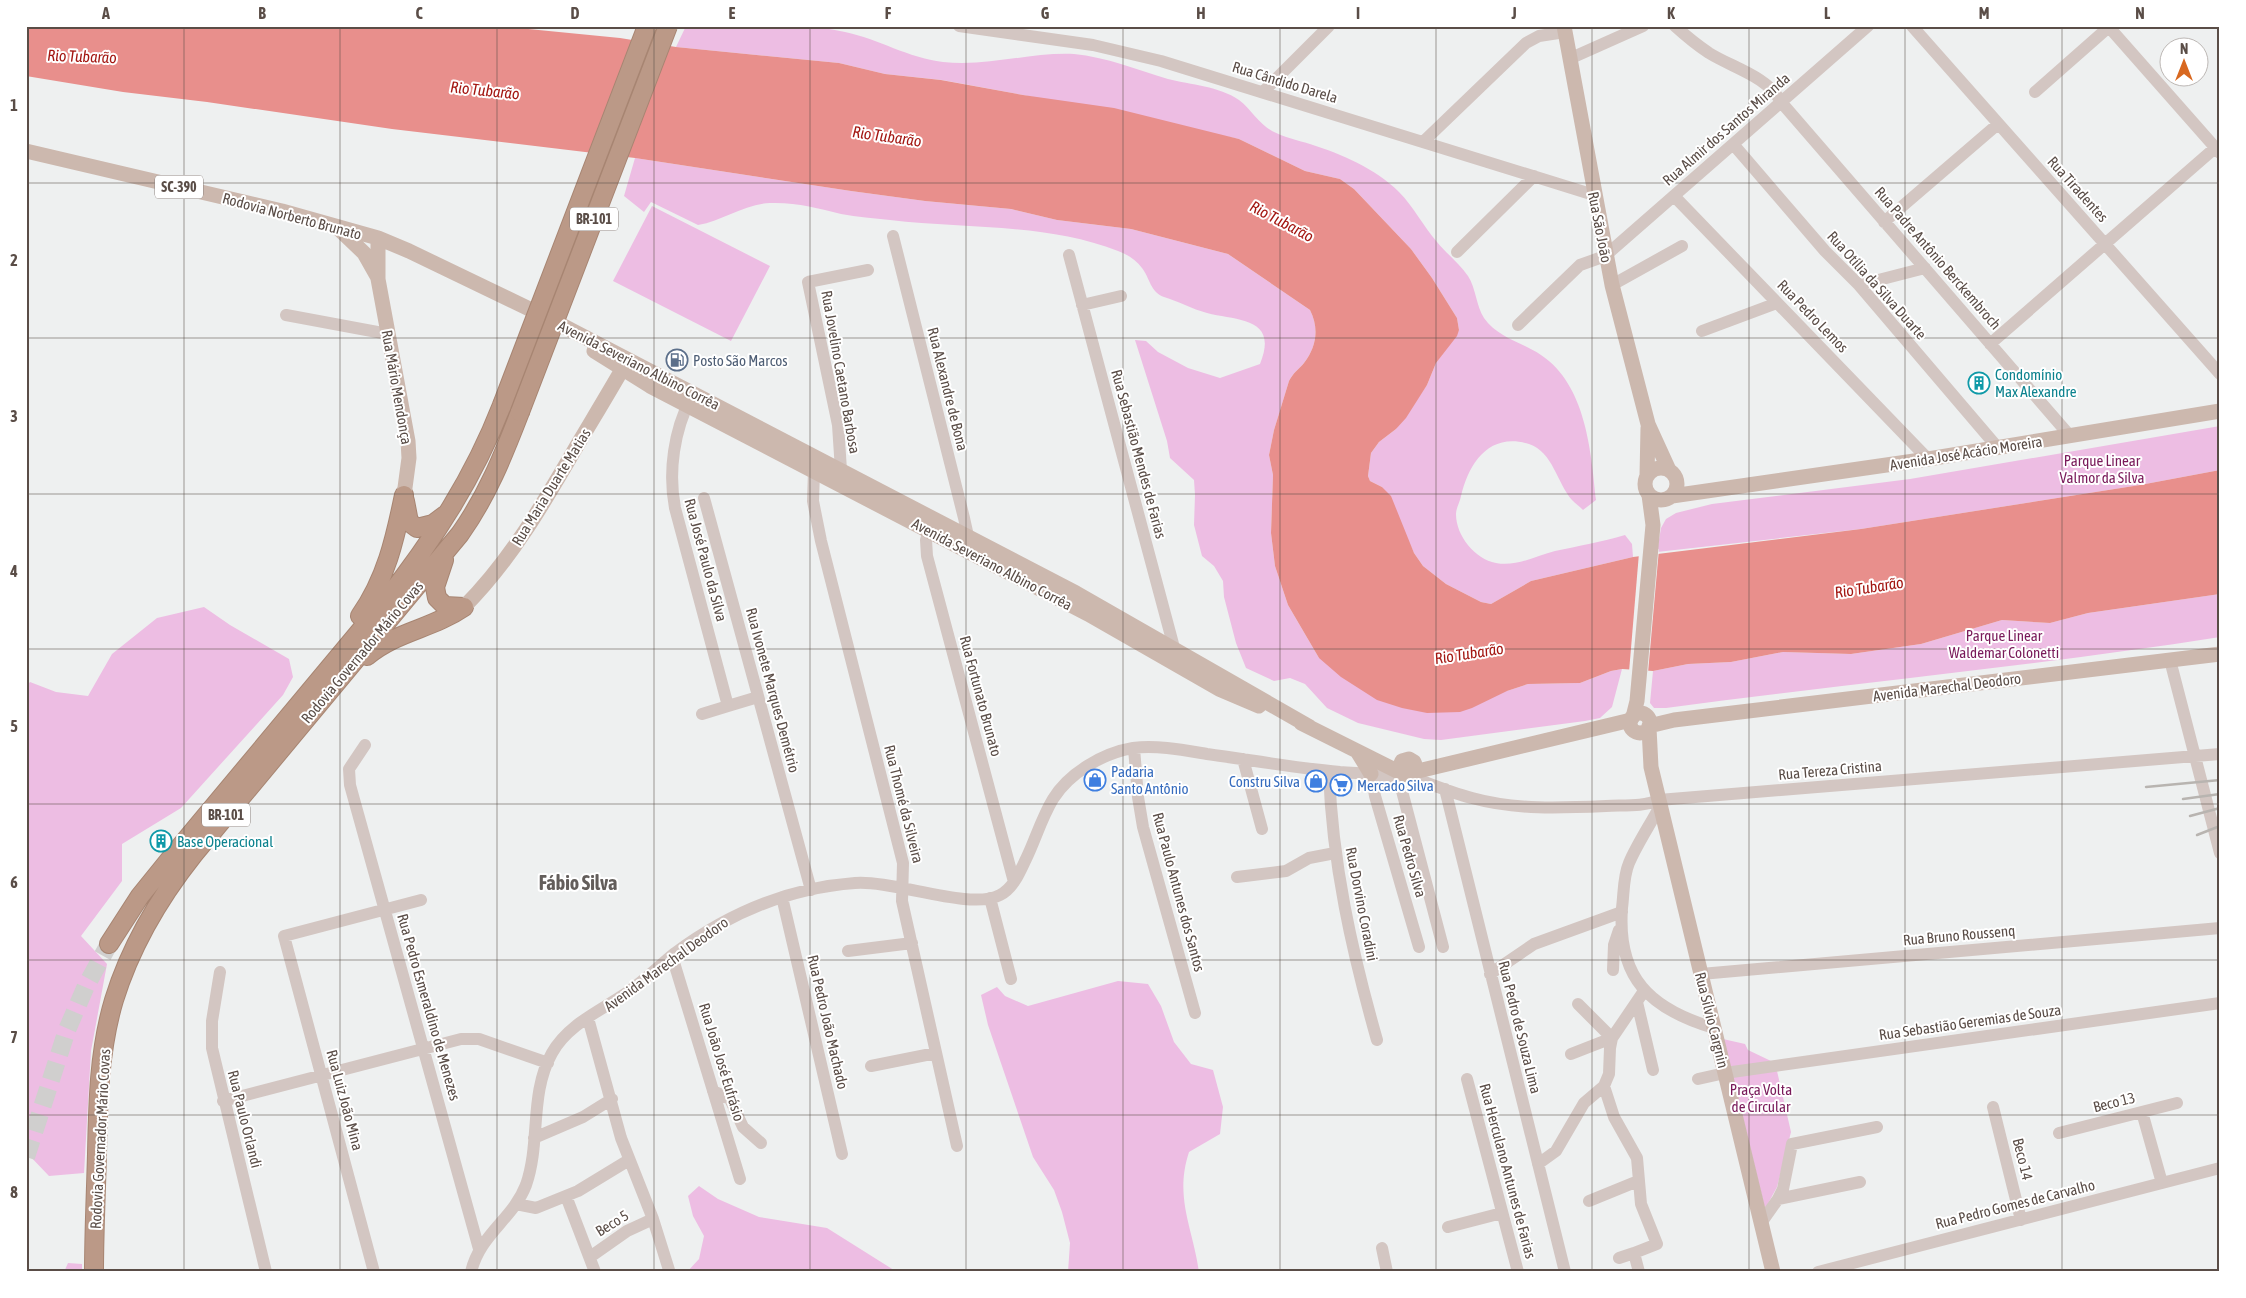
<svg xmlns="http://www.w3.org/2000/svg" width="2246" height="1298" viewBox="0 0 2246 1298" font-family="'Asap Condensed',sans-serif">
<rect width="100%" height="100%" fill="#eef0f0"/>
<!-- green -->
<path fill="#edbde3" d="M686 26C738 26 794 21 845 32 879 39 908 58 943 62 987 67 1030 52 1074 54 1106 57 1138 70 1168 79 1191 85 1219 86 1239 100 1251 109 1258 123 1272 131 1283 137 1297 140 1310 144 1341 154 1375 168 1399 192 1414 207 1423 226 1437 242 1447 254 1459 263 1468 276 1476 288 1476 306 1484 318 1498 338 1522 342 1541 355 1586 385 1591 451 1596 500L1583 510C1580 507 1575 503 1572 500 1557 483 1553 452 1529 444 1489 432 1469 463 1461 496 1460 502 1456 508 1456 514 1456 536 1475 559 1496 563 1516 567 1536 556 1555 551 1578 546 1602 542 1625 535L1632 544 1633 557 1531 581 1491 604 1481 602 1446 584 1423 566 1414 553 1382 487 1370 481 1368 476 1371 453 1379 442 1396 429 1427 385 1436 363 1459 330 1457 318 1432 278 1411 249 1354 189 1340 179 1305 171 1239 139 1023 95 942 80 885 74 839 63 676 47Z
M635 158 851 191 925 201 1011 209 1057 220 1131 229 1228 254 1310 310C1319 328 1317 346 1304 363 1299 369 1293 373 1289 381L1274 430 1269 455 1273 475 1271 533 1275 566 1288 605 1319 658 1507 691 1528 684 1580 683 1611 671 1622 669 1612 707 1600 718 1585 721 1441 740 1424 739 1358 723 1327 708 1305 684 1290 678 1274 681 1246 668 1236 643 1224 597 1223 581 1214 566 1202 556 1194 525 1195 495 1194 480 1170 458 1167 441 1135 340 1146 341 1158 352 1188 368 1220 378 1260 364C1279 317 1238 321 1207 313 1192 309 1178 301 1164 297 1150 292 1150 278 1142 268 1136 260 1127 254 1118 251 1046 223 965 229 890 220 874 218 857 217 841 214 818 208 795 202 770 203 744 204 723 221 698 225L651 202 644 212 624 196Z
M652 206 770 266 731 341 613 281Z
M2220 426V470L2140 485 1861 529 1657 552 1661 528 1666 519 1676 513 1712 504 1910 479Z
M2220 594V637C2036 666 1850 683 1666 708H1654L1650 703 1653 671 1688 664 1731 662 1783 652 1851 654 1921 644 2002 620 2050 623 2088 613Z
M204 607 230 625 289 659 293 677 283 695 181 808 122 844V881L81 936 107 964 91 1051 84 1173 49 1176 26 1152V686L30 682 56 692 88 696 112 654 157 618Z
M1118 981 1148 984 1161 1006 1174 1042 1191 1064 1213 1070 1223 1107 1220 1134 1189 1152C1174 1198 1193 1228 1199 1272H1068L1070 1243 1062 1212 1054 1190 1033 1157 988 1025 981 995 997 987 1005 996 1028 1006Z
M1723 1039 1745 1044 1748 1050 1771 1061 1730 1068Z
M1777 1071 1791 1132 1777 1187 1765 1209 1733 1077Z
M699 1186 718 1199 759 1217 827 1228 897 1272H687L699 1259 704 1236 693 1216 688 1196Z
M68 1263 82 1264V1272H64Z"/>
<!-- water -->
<path fill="#e88f8c" d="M26 26H499L620 38 676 47 839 63 885 74 941 80 1023 95 1114 108 1239 139 1305 171 1340 179 1354 189 1411 249 1432 278 1457 318 1459 330 1457 336 1436 363 1427 385 1406 418 1396 429 1379 442 1371 453 1368 476 1370 481 1382 487 1391 496 1414 553 1423 566 1446 584 1481 602 1491 604 1531 581 1633 557 1861 529 2140 485 2220 470V594L2088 613 2050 623 2002 620 1921 644 1851 654 1783 652 1731 662 1688 664 1653 671 1622 669 1611 671 1580 683 1528 684 1507 691 1472 708 1460 712 1427 713 1402 708 1377 700 1341 677 1319 658 1288 605 1275 566 1271 533 1273 475 1269 455 1274 430 1289 381C1293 373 1299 369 1304 363 1317 346 1319 328 1310 310L1228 254 1131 229 1057 220 1011 209 925 201 851 191 635 158 392 129 207 102 123 92 26 76Z"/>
<!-- pier -->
<path fill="#eef0f0" d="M1659 549 1648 673 1629 672 1639 553Z"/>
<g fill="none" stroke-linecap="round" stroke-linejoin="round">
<!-- highway-tunnel -->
<path stroke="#d0cfce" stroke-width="18" stroke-dasharray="18 9" stroke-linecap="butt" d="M26 1157 67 1030 86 986 109 944"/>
<!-- highway casing -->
<g stroke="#a78572" stroke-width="20">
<path id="highway" d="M405 501 409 522 417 528 433 524 445 515
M444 560 435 587 437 598 445 606 464 607
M360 616C386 579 395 539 404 495
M367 656C397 631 432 629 464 607
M109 944 140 896 174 854 386 600C434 539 474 477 502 405
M94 1272C94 1232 96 1193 97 1154 98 1102 99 1050 114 1000 131 945 159 898 194 854L460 534C487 496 503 456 520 412"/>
</g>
<!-- minor -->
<path stroke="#d3c6c2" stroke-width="12" d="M959 26 1093 45 1161 61 1594 195
M1675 26C1686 36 1697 45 1709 53 1733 68 1767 76 1781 102L2070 436
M1912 26 2220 374
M2108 26 2220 153
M1569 59 1643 26
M1263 92 1329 26
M2035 92 2110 26
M1423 142 1526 43 1539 36 1565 32
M1733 144 1825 251 1859 285 1998 448
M1674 196 1928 459
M1884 222 1998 124
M893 236 964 518 968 536 964 544
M1457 252 1534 176
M1069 255 1172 640 1174 648 1171 653
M1612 285 1682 246
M1859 285 1925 268
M1082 305 1121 296
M286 315 388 334
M1518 325 1580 265 1605 256 1868 26
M1702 331 1777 303
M1990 344 2215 148
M691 398C674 430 668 472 675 508L728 706 758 697
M841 470 838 425 808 282 868 270
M814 471 813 501 821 541 903 863 902 901 957 1146
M704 498 811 890
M932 523 926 540 927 556 1014 882
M2170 660 2220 853
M702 714 728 706
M365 745 349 769 350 785 479 1249
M1134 748 1138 797 1143 827 1195 1013
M1243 759 1262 829
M1329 771C1332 863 1352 952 1377 1040
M1371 774C1382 788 1395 779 1402 791L1443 947
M1371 774 1375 796 1419 947
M1406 775C1428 783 1449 792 1472 798 1515 810 1561 808 1606 806 1623 805 1643 807 1659 800L2220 754
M1445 789 1565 1272
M1660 806C1650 825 1637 844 1629 863 1623 877 1624 893 1622 908 1617 978 1650 1009 1714 1028
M1237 877 1286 871 1309 858 1335 853
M782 897 842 1154
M990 898 1011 979
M848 951 912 943
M672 956 740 1179
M1613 970 1614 945 1619 930
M220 972 212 1021V1048L266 1272
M1490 974 1534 944 1622 912
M1701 974 2220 928
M1637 1002 1653 1070
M588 1018 621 1138 653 1219 669 1270
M1571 1054 1612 1038 1578 1004
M871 1066 936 1053
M1467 1079 1518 1272
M1698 1079 1725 1073 2220 1003
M1604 1086 1614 1117 1637 1158 1641 1204 1657 1244 1634 1253 1639 1272
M713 1091 730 1099 743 1127 761 1143
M223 1101 461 1039H479L548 1063
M1993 1107 2021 1220
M2142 1112 2162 1183
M2059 1133 2177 1103
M534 1138 583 1117 612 1099
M1538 1164 1556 1151 1584 1103 1604 1086 1609 1074 1610 1048 1612 1038 1644 991
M566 1196 595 1272
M1778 1199 1860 1182
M1589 1201 1638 1181
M516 1204 536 1208 578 1191 629 1160
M1761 1223 1778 1199 1783 1189 1792 1144 1877 1127
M1448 1227 1502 1213
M1382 1248 1387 1272
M590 1257 627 1231 653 1219
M1619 1258 1634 1253
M374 1272 284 936 421 900
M471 1272C480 1234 513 1219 526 1185 541 1142 529 1094 552 1053 568 1024 602 1010 628 992 645 980 659 966 675 953 729 913 787 888 855 883 894 880 970 911 1000 895 1013 888 1019 874 1025 861 1035 841 1041 819 1053 799 1069 773 1103 753 1133 748 1157 745 1183 750 1207 754 1251 760 1295 768 1340 772 1361 773 1381 776 1401 773
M1818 1272 2220 1168"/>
<!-- major -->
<path stroke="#ccb8ae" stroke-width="15" d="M1564 26 1612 285 1648 424 1669 470
M26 151 282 211 378 238 409 251 546 317 1076 593 1310 727
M340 230 364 253 377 276
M378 238V279L408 441 409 458 404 495
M594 351 650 386 1088 614 1219 689 1259 706
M1645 484a16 16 0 1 1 32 0a16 16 0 1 1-32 0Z
M1647 476 1648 428
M1672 496 1928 459 2220 411
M464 607C511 560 545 501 578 444 594 417 611 389 627 361
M1630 723a10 10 0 1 1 20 0a10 10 0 1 1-20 0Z
M1633 717 1637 701 1653 525 1649 495
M1301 723 1403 774C1412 777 1418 770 1414 762L1409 759 1402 761 1399 768 1401 773
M1649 726 1674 720 2220 654
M1649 728 1651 767 1773 1272
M1357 751 1371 774
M1414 772 1631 720"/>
<!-- highway -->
<use href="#highway" stroke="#bb9987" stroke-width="18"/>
<!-- rail -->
<path stroke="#b8b4b0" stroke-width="2.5" d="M2146 787 2220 780
M2183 799 2220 794
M2190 816 2220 808
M2197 835 2220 826"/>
<!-- highway-bridge casing -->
<g stroke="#a78572" stroke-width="20" stroke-linecap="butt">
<path id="highway-bridge" d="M502 405 647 26
M520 412 668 26"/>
</g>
<!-- highway-bridge -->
<use href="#highway-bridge" stroke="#bb9987" stroke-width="18"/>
</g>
<!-- grid -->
<path fill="none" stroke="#5a4d47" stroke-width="1" stroke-opacity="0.55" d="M184 26V1272M340 26V1272M497 26V1272M654 26V1272M810 26V1272M966 26V1272M1123 26V1272M1280 26V1272M1436 26V1272M1592 26V1272M1749 26V1272M1905 26V1272M2062 26V1272M26 183H2220M26 338H2220M26 494H2220M26 649H2220M26 804H2220M26 960H2220M26 1115H2220"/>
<!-- icons -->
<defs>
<g id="fuel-ring" transform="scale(1.125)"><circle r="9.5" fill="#fff" stroke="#5c6f8a" stroke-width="1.5"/><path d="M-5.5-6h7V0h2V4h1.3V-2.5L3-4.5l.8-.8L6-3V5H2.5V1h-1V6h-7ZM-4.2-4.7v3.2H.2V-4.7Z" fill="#5c6f8a"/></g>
<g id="building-ring" transform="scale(1.125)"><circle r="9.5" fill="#fff" stroke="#0f9aa8" stroke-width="1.5"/><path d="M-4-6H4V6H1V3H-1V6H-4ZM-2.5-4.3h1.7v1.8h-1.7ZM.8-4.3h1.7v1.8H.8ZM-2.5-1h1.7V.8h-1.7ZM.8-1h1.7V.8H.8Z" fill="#0f9aa8"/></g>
<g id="shop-ring" transform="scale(1.125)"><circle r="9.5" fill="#fff" stroke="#3f7fe0" stroke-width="1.5"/><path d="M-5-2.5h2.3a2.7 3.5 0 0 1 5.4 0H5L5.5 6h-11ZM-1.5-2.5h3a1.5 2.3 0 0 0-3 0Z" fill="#3f7fe0"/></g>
<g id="supermarket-ring" transform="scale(1.125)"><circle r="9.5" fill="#fff" stroke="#3f7fe0" stroke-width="1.5"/><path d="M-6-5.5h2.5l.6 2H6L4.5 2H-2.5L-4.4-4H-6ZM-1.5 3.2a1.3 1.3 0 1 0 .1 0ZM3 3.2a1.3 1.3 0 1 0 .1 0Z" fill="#3f7fe0"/></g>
</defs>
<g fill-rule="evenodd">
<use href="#fuel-ring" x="677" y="360"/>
<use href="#building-ring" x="1979" y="383"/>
<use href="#shop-ring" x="1095" y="780"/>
<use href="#shop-ring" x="1316" y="781"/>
<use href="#supermarket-ring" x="1341" y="785"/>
<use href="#building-ring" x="161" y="841"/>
</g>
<g text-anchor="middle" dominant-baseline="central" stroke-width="4" stroke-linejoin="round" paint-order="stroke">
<!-- shield labels -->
<g fill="#fff" stroke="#8c827e" stroke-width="1">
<rect x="155" y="175.5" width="48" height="23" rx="4"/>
<rect x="570" y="207.5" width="48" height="23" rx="4"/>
<rect x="202" y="803.5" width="48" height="23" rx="4"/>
</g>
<g font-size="14" font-weight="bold" fill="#5a4d47">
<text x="179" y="187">SC-390</text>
<text x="594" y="219">BR-101</text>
<text x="226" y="815">BR-101</text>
</g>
<!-- street labels -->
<g font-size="15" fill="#5a4d47" stroke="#fff">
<text transform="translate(1285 82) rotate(17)">Rua Cândido Darela</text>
<text transform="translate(1726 129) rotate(-41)">Rua Almir dos Santos Miranda</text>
<text transform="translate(2078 189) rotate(48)">Rua Tiradentes</text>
<text transform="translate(292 216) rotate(15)">Rodovia Norberto Brunato</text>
<text transform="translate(1600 227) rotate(79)">Rua São João</text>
<text transform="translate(1938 258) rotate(49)">Rua Padre Antônio Berckembroch</text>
<text transform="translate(1877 285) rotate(48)">Rua Otília da Silva Duarte</text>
<text transform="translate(1813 316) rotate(46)">Rua Pedro Lemos</text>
<text transform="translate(639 365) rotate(27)">Avenida Severiano Albino Corrêa</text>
<text transform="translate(841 372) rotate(80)">Rua Jovelino Caetano Barbosa</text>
<text transform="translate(397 387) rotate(80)">Rua Mário Mendonça</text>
<text transform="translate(948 389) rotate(76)">Rua Alexandre de Bona</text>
<text transform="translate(1966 453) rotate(-9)">Avenida José Acácio Moreira</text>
<text transform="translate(1139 454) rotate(75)">Rua Sebastião Mendes de Farias</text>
<text transform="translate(551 487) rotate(-58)">Rua Maria Duarte Matias</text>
<text transform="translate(706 560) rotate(75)">Rua José Paulo da Silva</text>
<text transform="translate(992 564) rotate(28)">Avenida Severiano Albino Corrêa</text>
<text transform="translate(362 652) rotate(-50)">Rodovia Governador Mário Covas</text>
<text transform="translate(1947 687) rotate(-7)">Avenida Marechal Deodoro</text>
<text transform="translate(773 690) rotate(75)">Rua Ivonete Marques Demétrio</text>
<text transform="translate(981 696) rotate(75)">Rua Fortunato Brunato</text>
<text transform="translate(1830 770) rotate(-5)">Rua Tereza Cristina</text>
<text transform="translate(904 804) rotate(76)">Rua Thomé da Silveira</text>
<text transform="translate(1410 856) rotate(74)">Rua Pedro Silva</text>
<text transform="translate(1179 892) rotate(75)">Rua Paulo Antunes dos Santos</text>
<text transform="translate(1362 904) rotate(79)">Rua Dorvino Coradini</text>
<text transform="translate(1959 935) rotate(-5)">Rua Bruno Roussenq</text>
<text transform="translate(666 964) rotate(-36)">Avenida Marechal Deodoro</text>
<text transform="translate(429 1007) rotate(74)">Rua Pedro Esmeraldino de Menezes</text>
<text transform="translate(1712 1020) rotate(76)">Rua Sílvio Cargnin</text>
<text transform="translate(828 1022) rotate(77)">Rua Pedro João Machado</text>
<text transform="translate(1970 1022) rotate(-8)">Rua Sebastião Geremias de Souza</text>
<text transform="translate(1520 1027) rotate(76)">Rua Pedro de Souza Lima</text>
<text transform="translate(722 1062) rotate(73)">Rua João José Eufrásio</text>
<text transform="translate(345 1100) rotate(75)">Rua Luiz João Mina</text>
<text transform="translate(2114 1102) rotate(-14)">Beco 13</text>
<text transform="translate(245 1119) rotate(76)">Rua Paulo Orlandi</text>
<text transform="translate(100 1139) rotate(-87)">Rodovia Governador Mário Covas</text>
<text transform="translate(2023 1159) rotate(76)">Beco 14</text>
<text transform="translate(1508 1171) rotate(75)">Rua Herculano Antunes de Farias</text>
<text transform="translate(2015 1204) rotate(-14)">Rua Pedro Gomes de Carvalho</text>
<text transform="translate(612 1223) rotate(-32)">Beco 5</text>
</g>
<!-- service labels -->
<g font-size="15" fill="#4e5e75" stroke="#fff" text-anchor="start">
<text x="693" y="360">Posto São Marcos</text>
</g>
<!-- culture labels -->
<g font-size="15" fill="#0d838f" stroke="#fff" text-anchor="start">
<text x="1995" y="374">Condomínio<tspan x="1995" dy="17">Max Alexandre</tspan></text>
<text x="177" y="841">Base Operacional</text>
</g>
<!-- park labels -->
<g font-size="15" fill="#791a5a" stroke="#fff">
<text x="2102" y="460">Parque Linear<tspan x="2102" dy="17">Valmor da Silva</tspan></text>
<text x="2004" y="635">Parque Linear<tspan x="2004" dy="17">Waldemar Colonetti</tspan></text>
<text x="1761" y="1089">Praça Volta<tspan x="1761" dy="17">de Circular</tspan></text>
</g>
<!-- shop labels -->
<g font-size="15" fill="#366cbe" stroke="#fff" text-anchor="start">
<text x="1111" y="771">Padaria<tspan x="1111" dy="17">Santo Antônio</tspan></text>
<text x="1300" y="781" text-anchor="end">Constru Silva</text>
<text x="1357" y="785">Mercado Silva</text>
</g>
<!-- water labels -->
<g font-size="16" font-style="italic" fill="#a31712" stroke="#fff">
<text transform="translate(82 56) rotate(2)">Rio Tubarão</text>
<text transform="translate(485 90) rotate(6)">Rio Tubarão</text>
<text transform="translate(887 136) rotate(8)">Rio Tubarão</text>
<text transform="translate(1282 221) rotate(28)">Rio Tubarão</text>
<text transform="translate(1869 587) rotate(-9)">Rio Tubarão</text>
<text transform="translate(1469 653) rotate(-9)">Rio Tubarão</text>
</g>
<!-- district labels -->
<g font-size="20" font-weight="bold" fill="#635e5b" stroke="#fff">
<text x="578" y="882">Fábio Silva</text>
</g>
</g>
<!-- border -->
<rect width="2246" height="1298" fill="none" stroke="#ffffff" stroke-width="55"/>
<!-- north arrow -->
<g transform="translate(2184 62)"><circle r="24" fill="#ffffff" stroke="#bdb8b5"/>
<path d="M0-4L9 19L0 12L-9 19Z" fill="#d86820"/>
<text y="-8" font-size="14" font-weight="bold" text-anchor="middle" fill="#5a4d47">N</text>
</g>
<rect x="28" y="28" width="2190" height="1242" fill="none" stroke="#5a4d47" stroke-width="2"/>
<g font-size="16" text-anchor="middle" font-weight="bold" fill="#5a4d47">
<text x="106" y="19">A</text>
<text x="262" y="19">B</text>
<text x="419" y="19">C</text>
<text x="575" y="19">D</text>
<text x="732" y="19">E</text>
<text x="888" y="19">F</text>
<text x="1045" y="19">G</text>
<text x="1201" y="19">H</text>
<text x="1358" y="19">I</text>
<text x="1514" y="19">J</text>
<text x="1671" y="19">K</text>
<text x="1827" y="19">L</text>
<text x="1984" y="19">M</text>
<text x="2140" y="19">N</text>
<text x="14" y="111">1</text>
<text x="14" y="266">2</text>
<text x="14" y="422">3</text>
<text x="14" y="577">4</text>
<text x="14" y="732">5</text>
<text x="14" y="888">6</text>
<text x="14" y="1043">7</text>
<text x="14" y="1198">8</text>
</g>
</svg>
